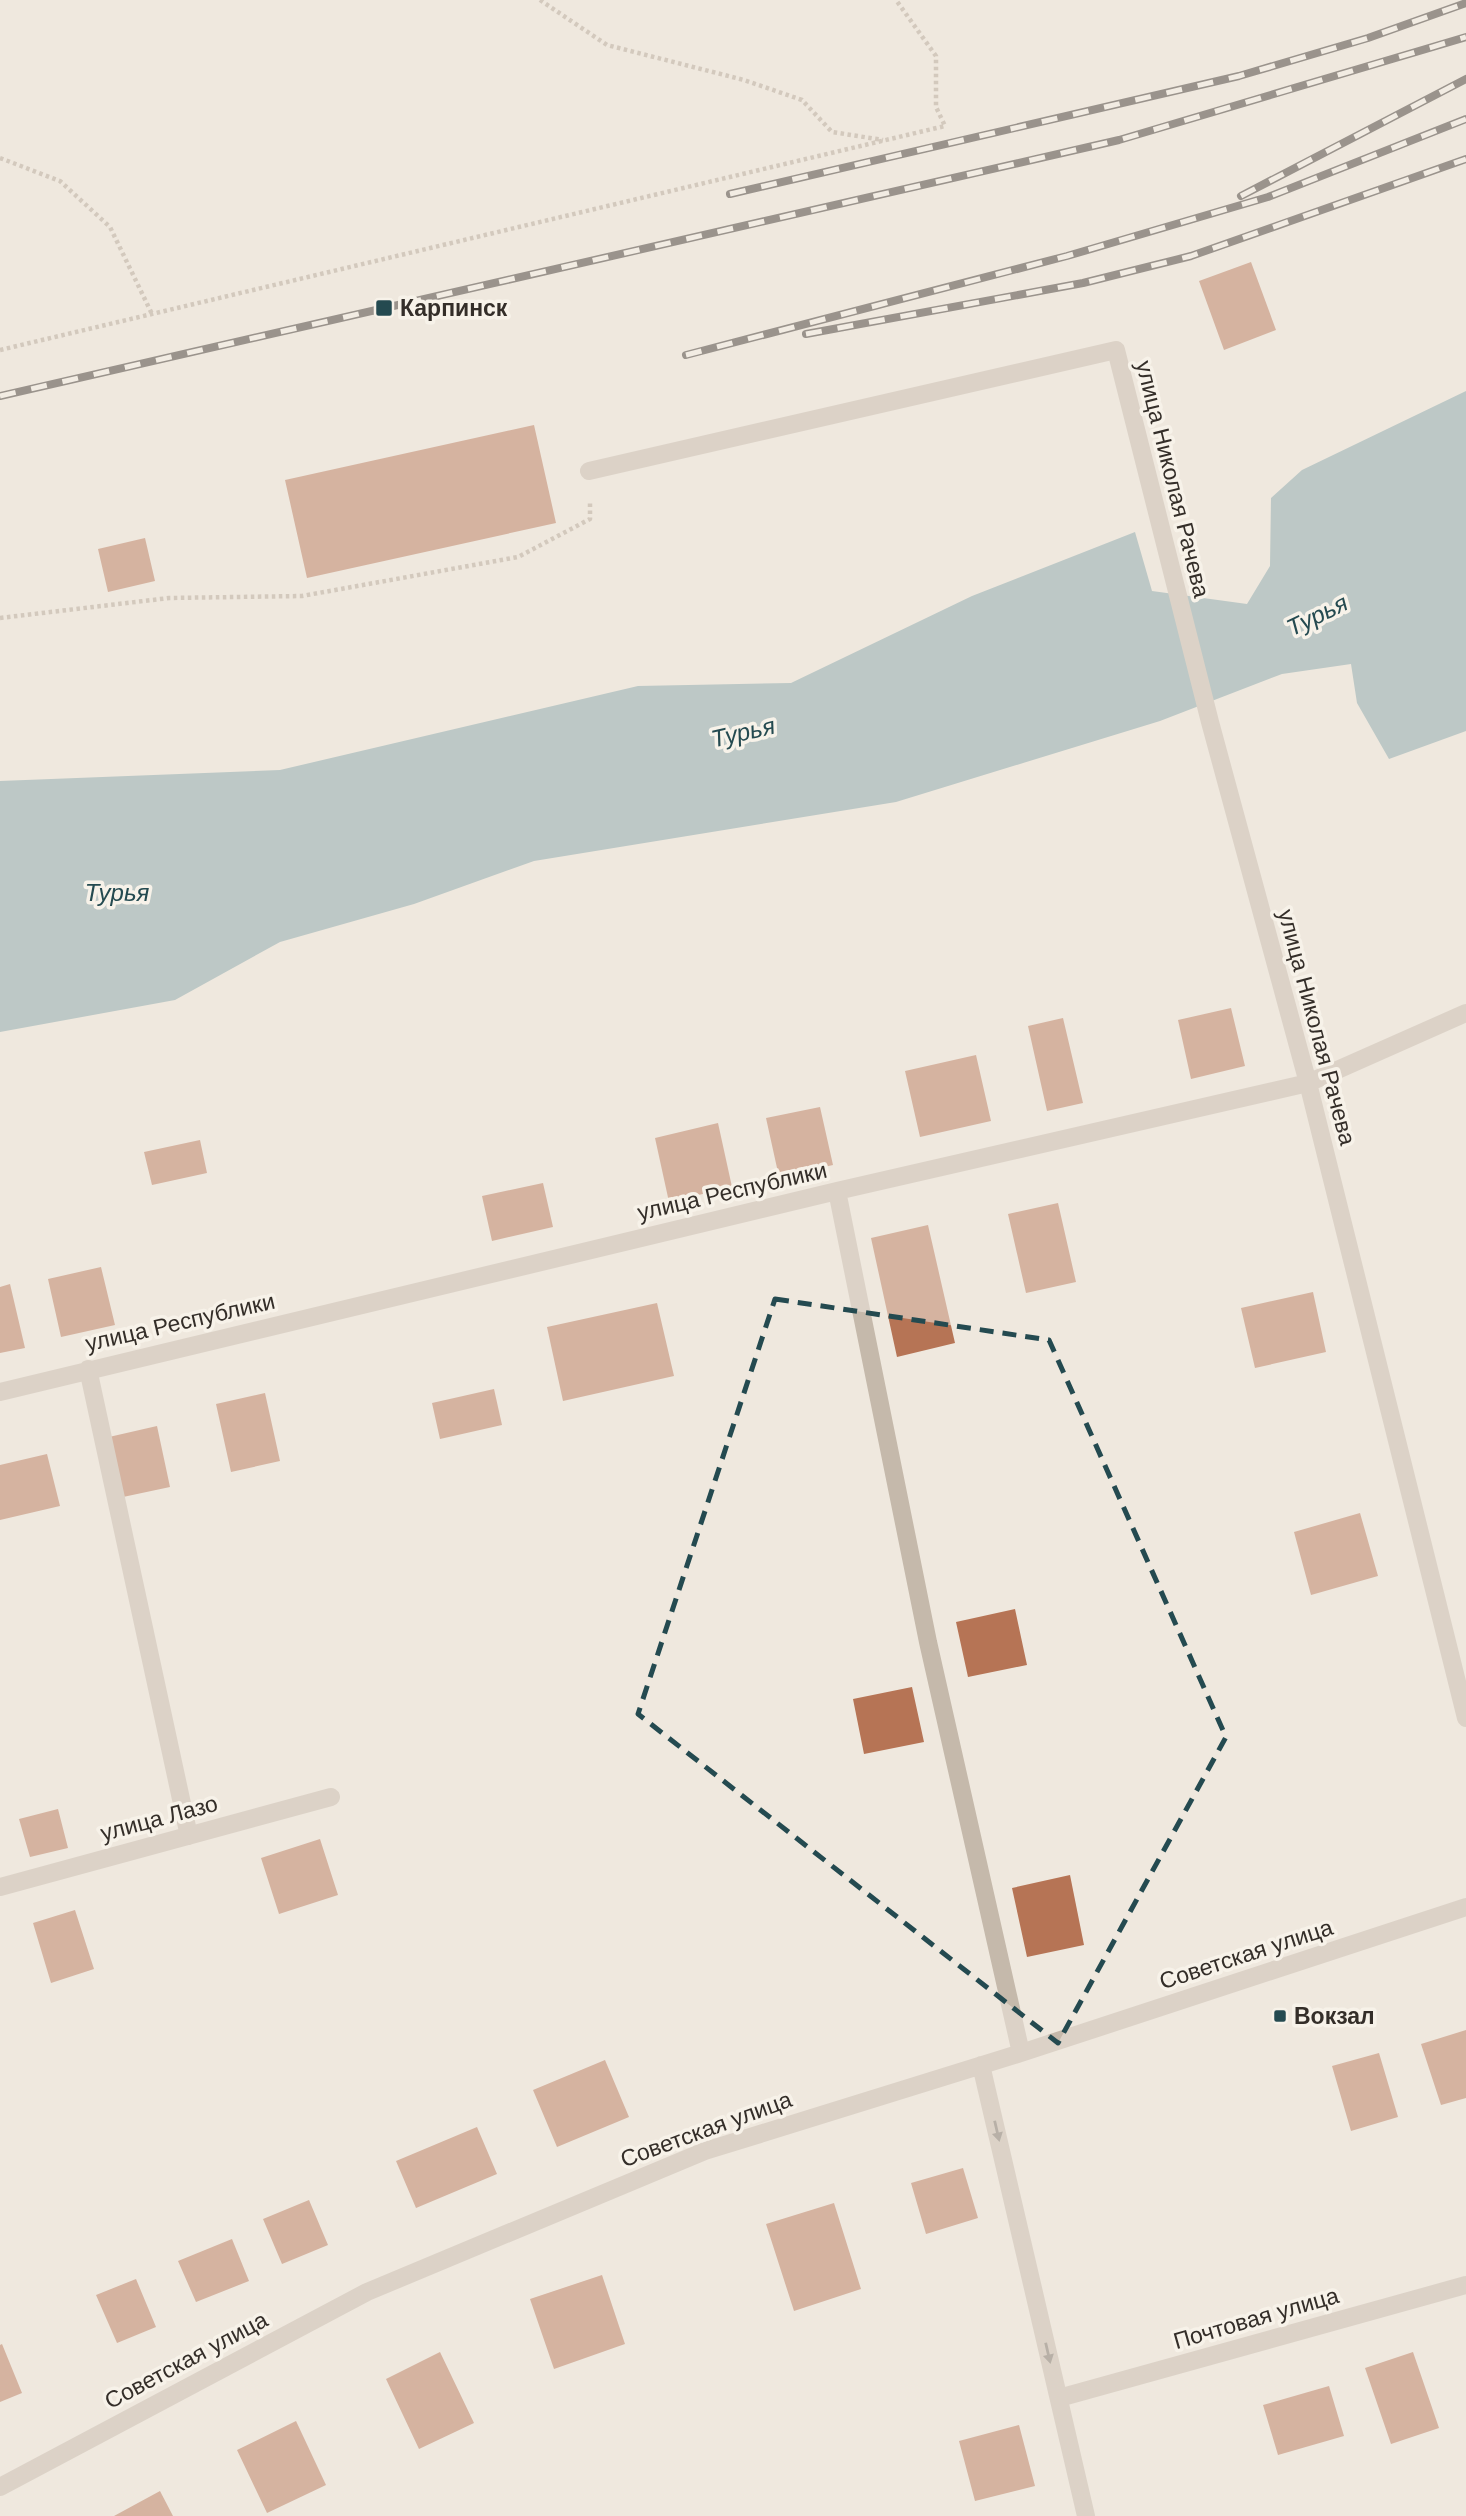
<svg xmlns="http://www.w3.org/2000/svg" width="1466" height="2516" viewBox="0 0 1466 2516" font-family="Arial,sans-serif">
<rect width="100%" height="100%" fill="#efe8de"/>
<!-- water -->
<path fill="#80a3a8" d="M1466 391V731L1389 759 1357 703 1351 664 1282 674 1160 721 896 802 534 861 414 904 280 942 175 1000 0 1032V781L280 770 638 686 791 683 972 596 1135 532 1152 591 1247 604 1270 566 1271 498 1302 470Z"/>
<!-- building -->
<path fill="#b67455" d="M1251 262 1276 330 1224 350 1199 281Z
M534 425 556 523 307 578 285 480Z
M145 538 155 581 108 592 98 549Z
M1231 1008 1245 1066 1191 1079 1178 1020Z
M1063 1018 1083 1103 1047 1111 1028 1026Z
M976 1055 991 1121 920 1137 905 1071Z
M820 1107 833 1165 779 1177 766 1118Z
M718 1123 732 1187 669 1202 655 1138Z
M200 1140 207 1173 152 1185 144 1152Z
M543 1183 553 1227 492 1241 482 1196Z
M1058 1203 1076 1282 1026 1293 1008 1214Z
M928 1225 955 1343 897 1357 871 1238Z
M101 1267 115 1325 61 1337 48 1279Z
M10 1284 25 1348 0 1353V1287Z
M1313 1292 1326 1352 1255 1368 1241 1308Z
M657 1303 674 1376 563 1401 547 1327Z
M494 1389 502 1425 440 1439 432 1403Z
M265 1393 280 1461 231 1472 216 1404Z
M157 1426 170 1487 123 1497 109 1437Z
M47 1454 60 1506 0 1520V1465Z
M1360 1513 1378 1576 1311 1595 1294 1532Z
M1015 1609 1027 1665 968 1677 956 1622Z
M912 1687 924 1742 864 1754 853 1699Z
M58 1809 68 1848 30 1857 19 1819Z
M320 1839 338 1895 279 1914 261 1858Z
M1070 1875 1084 1945 1027 1957 1012 1888Z
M75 1910 94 1969 51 1983 33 1923Z
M1466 2030V2098L1441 2105 1421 2044Z
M1379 2053 1398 2117 1351 2131 1332 2066Z
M605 2060 629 2117 557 2147 533 2090Z
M477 2127 497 2174 416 2208 396 2161Z
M963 2168 978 2218 926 2234 911 2183Z
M309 2200 328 2245 282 2264 263 2219Z
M834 2203 861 2289 794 2311 766 2224Z
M232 2239 249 2281 196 2302 178 2261Z
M602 2275 625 2344 554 2369 530 2299Z
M136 2279 156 2327 117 2343 96 2295Z
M2 2344 22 2393 0 2402V2345Z
M440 2352 474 2423 419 2449 386 2379Z
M1413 2352 1439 2428 1391 2444 1365 2368Z
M1329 2386 1344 2436 1278 2455 1263 2405Z
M296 2421 326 2485 267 2513 237 2450Z
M1019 2425 1035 2486 975 2501 959 2441Z
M160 2491 173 2516H114Z"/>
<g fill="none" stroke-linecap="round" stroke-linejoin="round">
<!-- path -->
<path stroke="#b1a495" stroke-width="4.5" stroke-dasharray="3.5 3.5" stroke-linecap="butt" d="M540 0 607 45 744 80 802 100 832 132 883 140
M0 158 60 181 110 227 152 314
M0 350 945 126 936 107V56L896 0
M0 618 169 598 302 596 518 557 590 519V501"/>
<!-- minor -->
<path stroke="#c5b9ab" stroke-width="18" d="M589 471 1116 350 1210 722 1308 1083 1466 1718
M837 1191 928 1642 1021 2053
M88 1369 189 1836
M0 1392 837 1191 1308 1083 1466 1013
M0 1887 331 1797
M981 2065 1086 2516
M1059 2398 1466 2285
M0 2487 367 2292 705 2151 1021 2053 1466 1907"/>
<!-- rail casing -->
<g stroke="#342e29" stroke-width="8">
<path id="rail" d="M730 194 1239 76 1368 38 1466 3
M1241 196 1466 79
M806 334 1083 283 1191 256 1466 159
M686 355 1067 256 1268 197 1466 119
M0 396 1119 140 1466 37"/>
</g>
<!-- rail -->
<use href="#rail" stroke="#f7f2e9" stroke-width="5" stroke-dasharray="16" stroke-linecap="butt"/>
</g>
<!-- one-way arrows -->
<defs><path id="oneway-solid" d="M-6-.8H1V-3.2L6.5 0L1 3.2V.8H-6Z" transform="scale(1.75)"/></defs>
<g fill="#756d64">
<use href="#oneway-solid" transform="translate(997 2131) rotate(77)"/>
<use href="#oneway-solid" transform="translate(1048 2353) rotate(77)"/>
</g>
<!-- marked area -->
<path d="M0 0H1466V2516H0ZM775 1299 1049 1340 1226 1737 1058 2043 638 1714Z" fill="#efe8de" fill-opacity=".55" fill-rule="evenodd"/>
<path fill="none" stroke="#244a50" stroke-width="5" stroke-dasharray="14 9" stroke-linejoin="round" d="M775 1299 1049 1340 1226 1737 1058 2043 638 1714Z"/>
<!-- markers -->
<g fill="#244a50" stroke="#f7f2e9" stroke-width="2.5">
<rect x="375" y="299" width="18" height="18" rx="3.5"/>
<rect x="1273" y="2009" width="14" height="14" rx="3.5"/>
</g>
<g text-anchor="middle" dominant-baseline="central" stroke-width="7" stroke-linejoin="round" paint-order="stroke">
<!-- poi labels -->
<g font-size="23" font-weight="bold" fill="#342e29" stroke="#f7f2e9" text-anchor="start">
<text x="400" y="308">Карпинск</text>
<text x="1294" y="2016">Вокзал</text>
</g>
<!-- street labels -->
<g font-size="23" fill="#342e29" stroke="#f7f2e9">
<text transform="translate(1173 479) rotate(76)">улица Николая Рачева</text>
<text transform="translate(1317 1027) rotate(75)">улица Николая Рачева</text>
<text transform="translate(732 1191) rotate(-13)">улица Республики</text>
<text transform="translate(180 1322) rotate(-13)">улица Республики</text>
<text transform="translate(159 1818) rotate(-15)">улица Лазо</text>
<text transform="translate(1246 1954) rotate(-18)">Советская улица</text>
<text transform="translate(706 2129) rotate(-20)">Советская улица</text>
<text transform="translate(1256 2318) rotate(-16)">Почтовая улица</text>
<text transform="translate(186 2360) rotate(-28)">Советская улица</text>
</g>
<!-- water labels -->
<g font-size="24" font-style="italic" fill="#244a50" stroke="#f7f2e9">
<text transform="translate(1317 615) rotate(-26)">Турья</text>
<text transform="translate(743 732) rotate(-13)">Турья</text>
<text x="117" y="892">Турья</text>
</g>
</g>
</svg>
